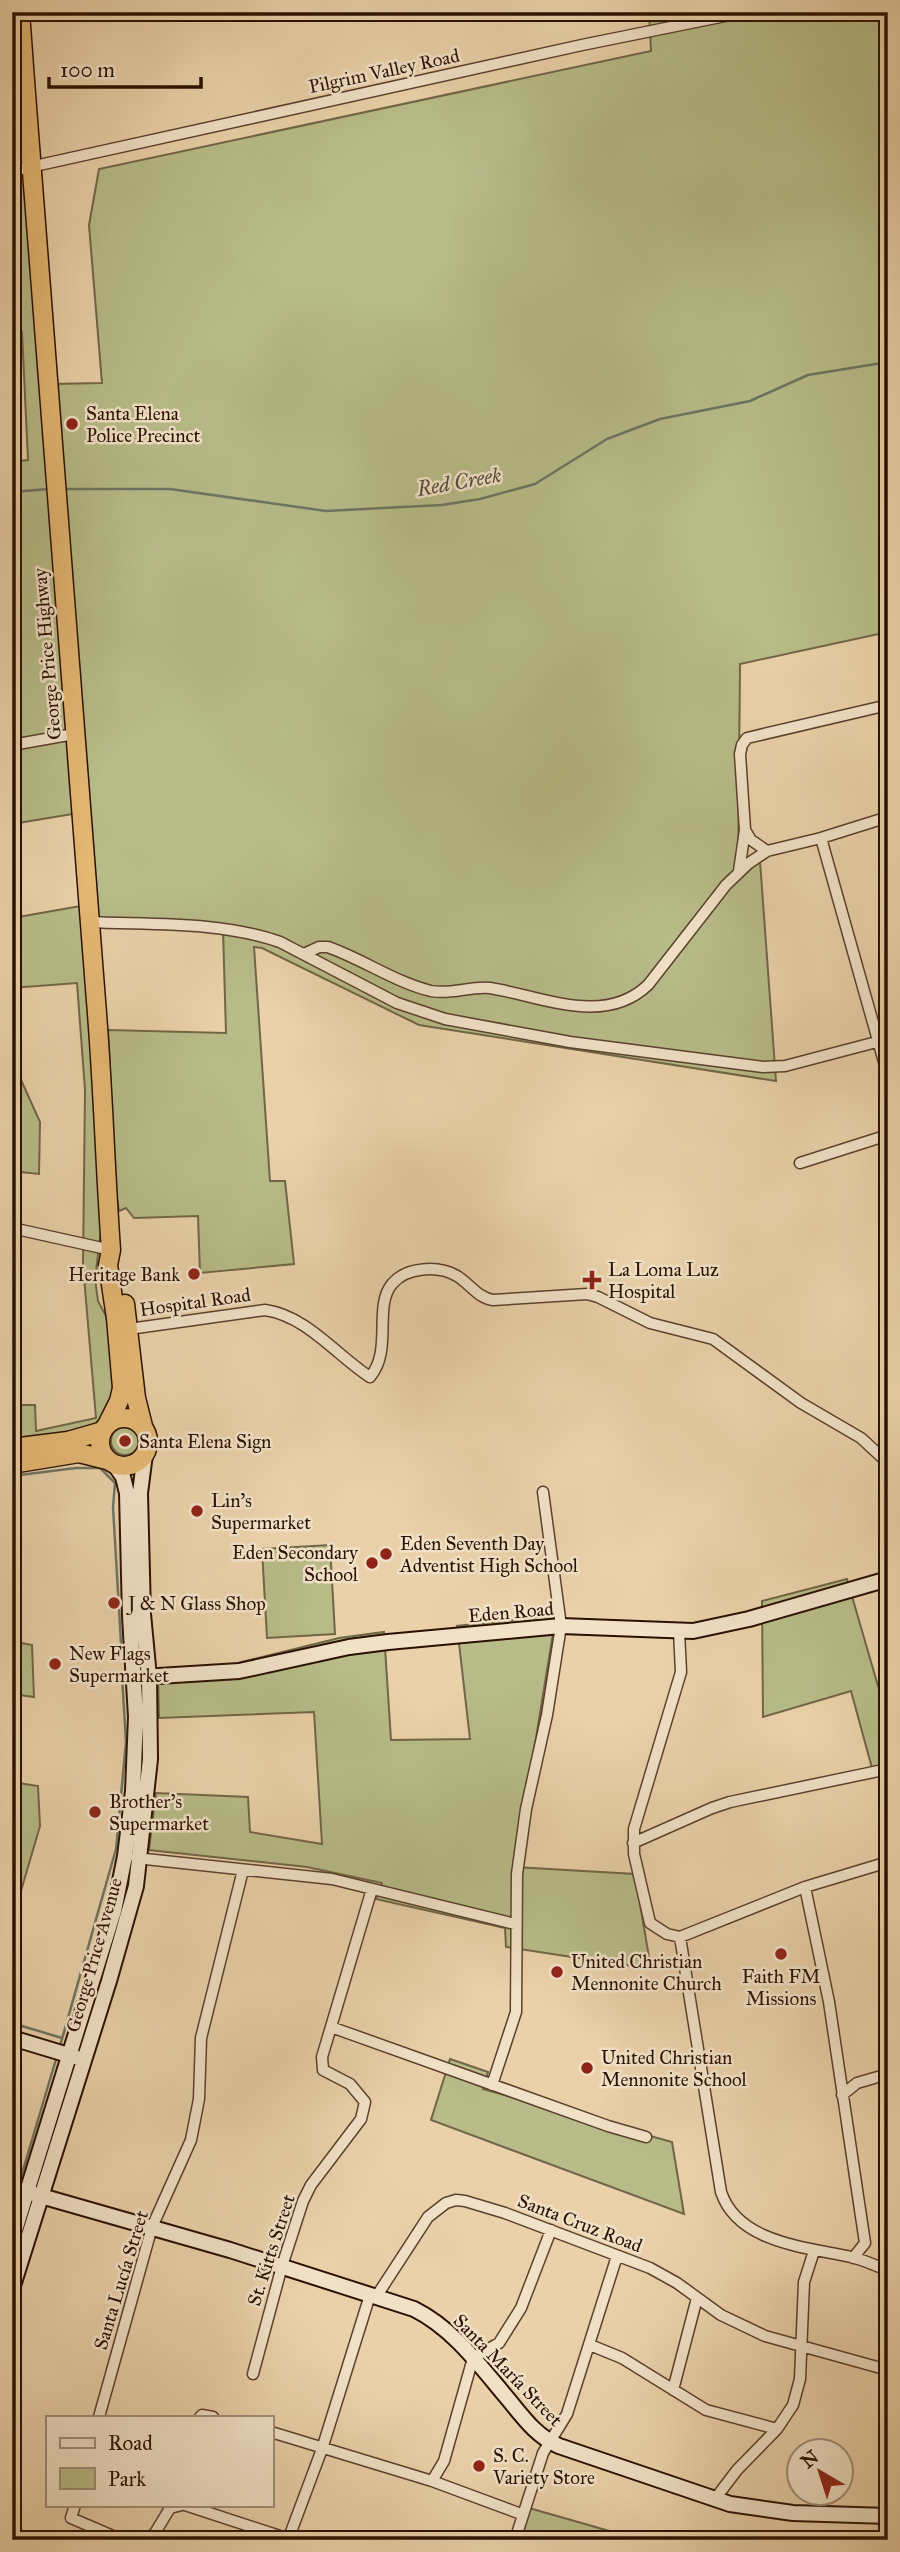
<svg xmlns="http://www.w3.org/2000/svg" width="900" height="2552" viewBox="0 0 900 2552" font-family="'IM FELL Great Primer',serif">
<rect width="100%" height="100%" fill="#ead1a9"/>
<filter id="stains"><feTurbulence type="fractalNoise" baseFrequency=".00286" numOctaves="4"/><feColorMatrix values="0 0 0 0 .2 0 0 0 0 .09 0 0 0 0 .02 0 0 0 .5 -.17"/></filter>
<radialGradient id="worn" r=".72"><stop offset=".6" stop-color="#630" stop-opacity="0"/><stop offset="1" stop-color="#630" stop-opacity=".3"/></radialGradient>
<!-- green -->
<path fill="#b7bc88" stroke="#716645" stroke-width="2" d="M649 12H888V632L740 664 738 873 760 861 776 1081 419 1025 262 948 254 947 270 1181H285L294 1264 200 1273 198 1216 134 1218 126 1208 119 1211 116 1193 108 1030 226 1033 223 930 98 923 52 384 102 383 89 225 99 169 651 51Z
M12 160 24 161 73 814 12 824V462L28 460 22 332 12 333Z
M81 906 103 1214 95 1279 98 1301 106 1316 113 1355 115 1388 103 1417 91 1427 74 1432 12 1440V1405H35L36 1431 96 1418 83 1265 85 1090 77 983 12 988V918Z
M12 1060 40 1122 39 1174 12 1171Z
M111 1441a14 14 0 1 1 28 0a14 14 0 1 1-28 0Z
M330 1545 335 1634 267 1638 262 1549Z
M847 1579 878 1686 888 1683V1765L872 1768 851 1691 763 1717 762 1601Z
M556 1615 515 1867 635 1874 651 1969 506 1947 505 1928 376 1899 382 1883 307 1867 149 1850 156 1793 248 1797 250 1832 322 1844 314 1712 159 1718 158 1674 230 1665 339 1638 384 1632 391 1740 470 1739 457 1626Z
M12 1641 32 1645 34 1697 12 1694Z
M12 1782 38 1786 40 1826 21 1891 12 1888Z
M450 2059 488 2072 483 2089 672 2142 684 2214 431 2120Z
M529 2508 641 2540H519Z"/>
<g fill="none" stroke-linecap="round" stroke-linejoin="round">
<!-- stream -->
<path stroke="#6d7563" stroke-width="2.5" d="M63 489H170L326 511 442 505 480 499 535 484 607 439 660 419 750 401 808 375 888 362
M12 492 49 489
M12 1476 76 1468H100L115 1483 113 1507 122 1660
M12 2023 62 2038
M60 2046 116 1849 126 1742 122 1676
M12 2207 57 2056"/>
<!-- street casing -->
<g stroke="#5b402c" stroke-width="13">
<path id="street" d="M12 171 582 45 745 12
M12 745 74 734
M745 830 751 840 767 851
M821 838 888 1076
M739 871 745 830 740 754 742 745 747 738 888 705
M89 922C152 925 220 921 280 942L397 1003 445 1019 570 1042 763 1067 785 1066 888 1039
M304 954 319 947H328C362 959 397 983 431 991 451 995 470 986 490 988 541 996 604 1027 648 985L726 885 749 863 767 851 821 838 888 817
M800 1163 888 1135
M12 1228 111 1250
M129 1329 265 1310C307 1316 336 1355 370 1377 393 1350 373 1307 392 1284 406 1267 438 1265 457 1276 470 1284 478 1298 493 1300L587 1294 598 1297 650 1323 713 1339 801 1403 861 1438 887 1462
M679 1631 681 1672 634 1829V1854L650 1923 667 1934 680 1937 805 1887 888 1862
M633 1843 712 1808 730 1802 888 1769
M136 1858 332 1879 515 1924
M805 1887 829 2002 865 2243 853 2258
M680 1937 721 2192C738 2243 806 2247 851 2257 864 2260 876 2266 888 2270
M331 2027 608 2126 646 2137
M492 2085 516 2012 517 1874 526 1809 547 1715 561 1626 543 1492
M842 2095 857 2083 888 2074
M376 2297 428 2217 446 2203 456 2200 465 2201 505 2213 650 2268 677 2283 721 2315 765 2336 888 2370
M590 2345 622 2358 706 2410 777 2429
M253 2374 282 2266 303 2201 311 2185 361 2119 365 2102 350 2084 323 2070 322 2057 372 1889
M673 2390 697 2298
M99 2417 152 2227 191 2140 199 2099 201 2038 243 1870
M200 2417 202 2415 213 2417
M271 2432 432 2481 521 2514
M432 2481 444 2461 473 2358 499 2343 521 2308 551 2230
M715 2499 737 2470 777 2429 793 2405 800 2379 804 2282 814 2251
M75 2505 71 2518 113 2536 128 2540
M185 2505 292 2540
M147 2540 155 2533 170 2508 182 2505
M288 2540 322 2449 370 2295
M515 2540 543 2453 567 2414 617 2256"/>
</g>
<!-- secondary casing -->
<g stroke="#2b1002" stroke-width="18">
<path id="secondary" d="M142 1677 239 1671 349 1647 388 1642 561 1626 693 1631 749 1619 888 1579
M12 2038 75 2057
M27 2192 230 2250 414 2309C454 2329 480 2366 508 2399 523 2417 536 2436 559 2446L730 2504 793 2513 888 2516
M12 2240 114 1911 125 1856 133 1791 136 1717 130 1616 127 1493 123 1477 114 1464
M12 2289 109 1981 136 1886 150 1759 149 1677 143 1614 140 1493 145 1454"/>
</g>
<!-- highway casing -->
<g stroke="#2b1002" stroke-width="21">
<path id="highway" d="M20 12C44 342 69 672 96 1001 103 1084 105 1167 111 1250L108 1265 116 1318 122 1388 119 1401 107 1425
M125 1304 136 1398 143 1426
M100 1442a24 24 0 1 1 48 0a24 24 0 1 1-48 0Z
M12 1448 68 1441 103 1431
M12 1464 79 1453 107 1460"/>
</g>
<!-- street -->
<use href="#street" stroke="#f1e1c7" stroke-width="10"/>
<!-- secondary -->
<use href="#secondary" stroke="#f1e1c7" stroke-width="14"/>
<!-- highway -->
<use href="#highway" stroke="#e5b874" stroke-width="18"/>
</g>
<!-- markers -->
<g fill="#8f2418" stroke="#f1e1c7" stroke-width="2.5">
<circle cx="72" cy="424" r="7"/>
<circle cx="194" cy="1274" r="7"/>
<path d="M588.5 1269.5h7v7h7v7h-7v7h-7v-7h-7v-7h7z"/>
<circle cx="125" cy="1441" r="7"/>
<circle cx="197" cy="1511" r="7"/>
<circle cx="386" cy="1554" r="7"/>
<circle cx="372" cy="1563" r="7"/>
<circle cx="114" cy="1603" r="7"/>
<circle cx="55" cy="1664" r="7"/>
<circle cx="95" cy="1812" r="7"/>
<circle cx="781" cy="1954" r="7"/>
<circle cx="557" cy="1972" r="7"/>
<circle cx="587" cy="2068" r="7"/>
<circle cx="479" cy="2466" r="7"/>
</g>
<g text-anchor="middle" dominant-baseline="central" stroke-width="5" stroke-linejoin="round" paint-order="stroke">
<!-- street labels -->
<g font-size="19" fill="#2b1002" stroke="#f1e1c7">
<text transform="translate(384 71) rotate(-12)">Pilgrim Valley Road</text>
<text transform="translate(47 654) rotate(-95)">George Price Highway</text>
<text transform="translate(195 1302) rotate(-8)">Hospital Road</text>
<text transform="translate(511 1612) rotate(-5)">Eden Road</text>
<text transform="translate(94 1955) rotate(-74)">George Price Avenue</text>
<text transform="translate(580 2223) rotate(21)">Santa Cruz Road</text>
<text transform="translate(271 2250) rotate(-72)">St. Kitts Street</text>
<text transform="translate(121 2280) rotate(-73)">Santa Lucía Street</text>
<text transform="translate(508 2370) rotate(46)">Santa María Street</text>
</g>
<!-- poi labels -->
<g font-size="19" fill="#2b1002" stroke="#f1e1c7" text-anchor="start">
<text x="86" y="413">Santa Elena<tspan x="86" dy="22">Police Precinct</tspan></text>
<text x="608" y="1269">La Loma Luz<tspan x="608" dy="22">Hospital</tspan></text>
<text x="180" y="1274" text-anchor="end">Heritage Bank</text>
<text x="139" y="1441">Santa Elena Sign</text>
<text x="211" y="1500">Lin's<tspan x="211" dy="22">Supermarket</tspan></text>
<text x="400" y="1543">Eden Seventh Day<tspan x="400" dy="22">Adventist High School</tspan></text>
<text x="358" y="1552" text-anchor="end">Eden Secondary<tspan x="358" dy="22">School</tspan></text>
<text x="128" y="1603">J &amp; N Glass Shop</text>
<text x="69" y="1653">New Flags<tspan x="69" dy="22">Supermarket</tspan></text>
<text x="109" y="1801">Brother's<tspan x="109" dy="22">Supermarket</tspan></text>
<text x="571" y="1961">United Christian<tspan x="571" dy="22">Mennonite Church</tspan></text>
<text x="781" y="1976" text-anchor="middle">Faith FM<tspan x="781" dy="22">Missions</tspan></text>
<text x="601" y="2057">United Christian<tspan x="601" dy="22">Mennonite School</tspan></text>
<text x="493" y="2455">S. C.<tspan x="493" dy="22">Variety Store</tspan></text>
</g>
<!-- water labels -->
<g font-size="21" font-style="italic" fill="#524b3a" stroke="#f1e1c7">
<text transform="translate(459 482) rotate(-10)">Red Creek</text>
</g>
</g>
<!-- margin -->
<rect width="900" height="2552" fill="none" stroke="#ead1a9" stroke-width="42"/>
<rect x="14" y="14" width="872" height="2524" fill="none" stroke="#2b1002" stroke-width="3.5"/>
<rect x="21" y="21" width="858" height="2510" fill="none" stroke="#2b1002" stroke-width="2"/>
<!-- legend -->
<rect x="46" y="2416" width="228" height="91" fill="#f1e1c7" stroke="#a28d78" stroke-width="2"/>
<rect x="60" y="2438" width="35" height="10" fill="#f1e1c7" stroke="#a28d78" stroke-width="2"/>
<text x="108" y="2450" font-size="21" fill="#2b1002">Road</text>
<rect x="60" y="2468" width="35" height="21" fill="#b7bc88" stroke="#a28d78" stroke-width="2"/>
<text x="108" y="2486" font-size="21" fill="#2b1002">Park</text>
<!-- north arrow -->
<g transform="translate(820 2472) rotate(321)"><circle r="33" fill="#f1e1c7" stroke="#a28d78" stroke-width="2"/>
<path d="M0-5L12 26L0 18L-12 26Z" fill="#8f2418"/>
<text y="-10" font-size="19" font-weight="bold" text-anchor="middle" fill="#2b1002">N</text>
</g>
<!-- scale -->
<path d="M49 77v10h152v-10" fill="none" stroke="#2b1002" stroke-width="3.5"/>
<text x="60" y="77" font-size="21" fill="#2b1002" stroke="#f1e1c7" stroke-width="5" paint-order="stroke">100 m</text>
<rect width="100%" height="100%" filter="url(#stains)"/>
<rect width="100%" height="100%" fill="url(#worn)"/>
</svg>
